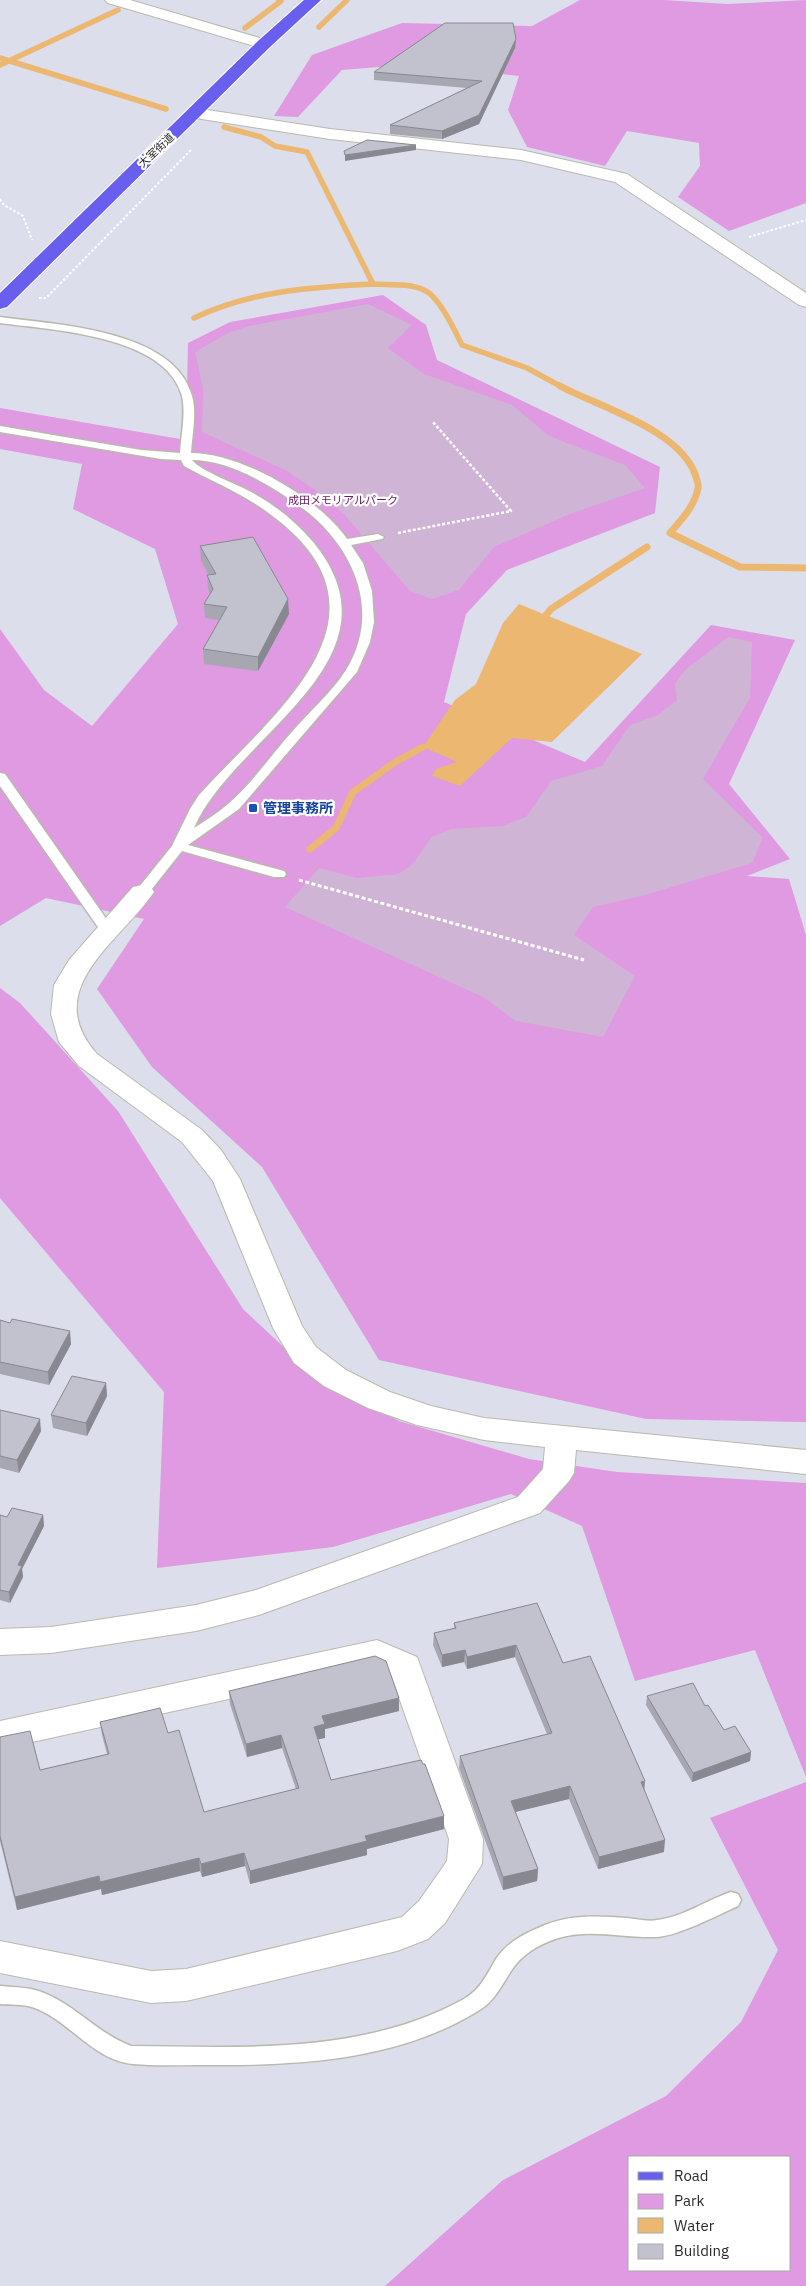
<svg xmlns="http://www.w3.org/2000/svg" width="806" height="2286" viewBox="0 0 806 2286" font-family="'IBM Plex Sans','Noto Sans JP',sans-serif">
<rect width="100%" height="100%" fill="#dcdeec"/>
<!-- green -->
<path fill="#df9ae1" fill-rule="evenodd" d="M580 0H664L727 4 806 0V203L729 231 678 197 700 166 699 143 627 131 605 166 527 147 508 110 519 76 416 64 342 70 298 117 274 116 312 55 402 23 532 26Z
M383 295 426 325 437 360 660 467 655 513 507 570 466 614 444 702 585 762 711 625 795 640 729 784 790 859 747 876 789 879 806 935V1422L646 1419 379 1360 262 1167 152 1067 97 989 144 919 46 898 0 926V629L44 690 92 726 178 624 155 549 73 509 82 464 0 449V408L186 440 188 343 230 322Z
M0 988 20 1003 118 1111 243 1309 306 1368 399 1421 529 1459 617 1472 806 1483V1777L755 1650 635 1681 582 1526 511 1494 333 1547 157 1568 164 1392 0 1198Z
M806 1782V2286H385L503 2180 666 2096 741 2022 778 1950 710 1818ZM630 2157H790V2270H630Z"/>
<!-- cemetery -->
<path fill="#cfb4d5" d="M368 304 412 325 388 348 424 374 512 405 549 436 625 465 645 488 570 514 494 547 459 590 432 599 410 591 344 514 311 487 287 471 202 432 203 388 195 352 228 333 249 326Z
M728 637 752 642 750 698 703 779 763 838 752 863 645 895 593 907 574 935 635 976 603 1037 516 1021 483 997 285 907 319 868 357 878 398 874 411 866 432 837 451 829 503 826 526 817 551 781 602 766 630 725 658 715 677 700 675 684 685 670Z"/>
<!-- water -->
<path fill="#ecb771" d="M519 604 642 654 552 742 512 738 460 786 432 776 436 769 457 762 423 747 455 700 476 684 503 623Z"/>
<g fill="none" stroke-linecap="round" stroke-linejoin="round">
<!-- stream-far1 -->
<path stroke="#ecb771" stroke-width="5.5" d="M319 27 347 0
M245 28 281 1 279 0
M0 58 166 109
M0 65 118 10
M224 127 261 137 275 146 307 152 373 284C389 285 409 283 424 290 439 296 455 331 462 345L527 368 562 387
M194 318C251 291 311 287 373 284"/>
<!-- stream -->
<path stroke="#ecb771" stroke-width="7" d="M560 386C599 407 682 430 696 477 697 481 699 485 698 488 695 506 681 520 670 533L740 567 806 568
M546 615 551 609 647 547
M310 849 336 828 353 792 397 761 423 747"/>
<!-- service casing -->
<g stroke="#b9baac" stroke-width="3">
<path id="service" d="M0 317C56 325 174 329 192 396 197 413 192 435 191 453 241 453 319 498 347 539L378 534 384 537 382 539 351 545 363 563 372 591 374 622 370 642 357 672 239 809 188 845 284 871 286 874 284 877H274L182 851 147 895H137L135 892 172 846 190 809 199 795C273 713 408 615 270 514 244 494 213 482 184 466L181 460 161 459 0 432V426L141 450 180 453C181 435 186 414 182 396 166 335 51 330 0 323ZM192 460C231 460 274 487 305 510 354 548 382 612 346 670 333 691 308 713 291 733 272 754 250 786 228 804 218 813 206 820 194 828 234 735 410 660 313 542 295 521 275 505 251 492 237 484 200 471 192 460Z
M0 773 5 774 112 927 114 930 112 933H102L0 786Z
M731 1892 738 1894 741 1900 738 1906C717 1915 677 1937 655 1937 621 1938 589 1928 555 1939 538 1945 521 1955 511 1971 501 1986 495 2001 478 2011 395 2062 292 2066 197 2065 176 2065 154 2066 133 2064 92 2060 69 2019 32 2007 22 2004 10 2005 0 2004V1986C11 1987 24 1987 35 1990 71 2000 96 2033 131 2046 242 2047 363 2055 464 1999 481 1989 487 1974 496 1959 508 1941 526 1933 545 1925 571 1914 600 1916 627 1918 636 1919 648 1922 657 1920 683 1917 707 1900 731 1892Z"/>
</g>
<!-- minor casing -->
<g stroke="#b9baac" stroke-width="2">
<path id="minor" d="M195 108 330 129 521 150 627 174 806 293V307L799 305 615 182 521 160 330 139 189 117 187 113 189 109Z
M142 885 151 887 154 892C120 942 39 989 97 1054L202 1130 221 1150 240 1179 302 1326 316 1347 346 1370 390 1392 431 1406 484 1418 806 1450V1474L576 1450 574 1473 569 1481 540 1513 259 1615 196 1631 51 1653 0 1655V1629L51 1627 196 1605 256 1590 518 1497 543 1469 545 1447 484 1440 417 1425 368 1408 324 1386 294 1363 273 1328 213 1181 182 1142 79 1066 59 1042 51 1014 54 985 69 960 133 887Z
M377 1640 417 1657 483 1839 482 1864 445 1923 428 1939 397 1951 186 2001 151 2003 0 1973V1941L151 1971 186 1969 402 1917 419 1901 447 1861 449 1839 391 1675 375 1667 0 1749V1721Z"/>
</g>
<!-- tertiary casing -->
<g stroke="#b9baac" stroke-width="2">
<path id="tertiary" d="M105 0H130L270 41 272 44 270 47H258L108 3Z"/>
</g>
<!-- primary casing -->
<g stroke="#fff" stroke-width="2">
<path id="primary" d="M304 0H321L270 47 7 307 0 309V293L258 41Z"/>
</g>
<!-- path-far2 -->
<path stroke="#fff" stroke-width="2" stroke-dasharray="2.5 2" stroke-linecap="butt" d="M0 199 4 205 23 216 32 240
M749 237 806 220
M39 298H46L191 150"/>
<!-- path-far1 -->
<path stroke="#fff" stroke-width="2.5" stroke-dasharray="3 2" stroke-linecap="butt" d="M398 533 511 511 432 421"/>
<!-- path -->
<path stroke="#fff" stroke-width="3" stroke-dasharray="4 2.5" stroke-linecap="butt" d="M299 880 584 960"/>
<!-- service -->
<use href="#service" fill="#fff" fill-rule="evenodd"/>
<!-- minor -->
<use href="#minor" fill="#fff" fill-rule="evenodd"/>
<!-- tertiary -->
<use href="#tertiary" fill="#fff" fill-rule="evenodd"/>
<!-- primary -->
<use href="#primary" fill="#695fee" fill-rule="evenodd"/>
</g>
<!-- wall -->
<path fill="#a6a7b1" d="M516 39 515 48 479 124 442 139 390 134V125L467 88 374 80V72Z
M200 546 289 614 258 671 204 664 203 649 219 620 205 618 204 604 210 594 208 589 207 575H209L201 561Z
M0 1320 71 1344 49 1385 0 1374Z
M106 1383 107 1396 87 1436 53 1428 51 1415Z
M0 1410 41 1431 19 1473 0 1468Z
M0 1515 7 1517 43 1515 44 1526 22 1569 23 1577 10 1603 0 1600Z
M454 1623 563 1663 644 1790 664 1852 598 1869 569 1799 515 1812 538 1869 537 1881 503 1890 459 1768 460 1756 547 1734 515 1657 467 1669 464 1662 442 1667 433 1645 434 1633 454 1628Z
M229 1691 399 1711 325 1729V1738L318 1739 331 1780 444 1816V1829L367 1849V1855L250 1884 245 1866 202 1877 200 1871 102 1895 101 1889 17 1910 0 1841V1737L40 1770 107 1754 102 1735 100 1722 168 1733 204 1812 296 1789 282 1748 247 1757 230 1704Z
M647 1696 705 1706 724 1730 751 1752 750 1761 692 1782 646 1705Z"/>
<!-- shaded-wall -->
<path fill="#878890" d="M516 39 515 48 479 124 442 139V131Z
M416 145V150L345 161V155Z
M288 599 289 614 258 671V657Z
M70 1331 71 1344 49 1385 48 1372Z
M106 1383 107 1396 87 1436 86 1423Z
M40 1419 41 1431 19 1473 17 1460Z
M43 1515 44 1526 22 1569 23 1577 10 1603 9 1592 18 1565Z
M516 1645 515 1657 467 1669V1657Z
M465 1650 464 1662 442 1667V1655Z
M399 1698V1711L325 1729V1738L315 1740 314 1727 322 1716Z
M281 1735 282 1748 247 1757 246 1744Z
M751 1752 750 1761 692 1782 693 1773Z
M645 1781 644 1794 641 1782Z
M570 1786 569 1799 511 1813V1801Z
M444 1816V1829L367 1849V1855L250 1884V1871L365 1836Z
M665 1840 664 1852 598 1869 599 1857Z
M244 1853 245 1866 202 1877 201 1864Z
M199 1858 200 1871 102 1895 100 1882Z
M538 1869 537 1881 503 1890V1877Z
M99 1876 101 1889 17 1910 15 1897Z"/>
<!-- building -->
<path fill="#c1c2ce" stroke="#878890" d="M445 23H513L516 39 479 115 442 131 390 125 482 81 374 72Z
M367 140 416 145 345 155 344 151Z
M253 537 288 599 258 657 203 649 227 607 204 604 213 589 207 575 216 574 200 546Z
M12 1319 70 1331 48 1372 0 1362V1320L10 1323Z
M72 1376 106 1383 86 1423 51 1415Z
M0 1410 40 1419 17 1460 0 1456Z
M12 1508 43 1515 18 1565 22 1566 9 1592 0 1590V1515L7 1517Z
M537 1603 563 1663 590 1656 645 1781 641 1782 665 1840 599 1857 570 1786 511 1801 538 1869 503 1877 460 1756 552 1733 516 1645 467 1657 465 1650 442 1655 434 1633 456 1628 454 1623Z
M375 1656 386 1661 399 1698 322 1716 325 1724 314 1727 331 1780 421 1760 423 1764H425L444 1816 365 1836 367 1841 250 1871 244 1853 201 1864 199 1858 100 1882 99 1876 15 1897 0 1836V1737L30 1731 40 1770 109 1754 100 1722 160 1708 168 1733 179 1730 204 1812 299 1788 281 1735 246 1744 229 1691Z
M693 1683 705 1706 708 1705 724 1730 735 1726 751 1752 693 1773 647 1696Z"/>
<!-- markers -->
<rect fill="#1a4fb4" stroke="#fff" stroke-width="2" x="248" y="803" width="10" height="10" rx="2.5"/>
<g text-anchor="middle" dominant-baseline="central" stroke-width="4.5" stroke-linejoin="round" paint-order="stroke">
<!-- far-street labels -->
<g font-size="11" fill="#2a2a2a" stroke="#fff">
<text transform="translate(156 150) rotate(-43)">大室街道</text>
</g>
<!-- far-park labels -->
<g font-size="11" fill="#661b5f" stroke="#fff">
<text x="343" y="500">成田メモリアルパーク</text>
</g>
<!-- transit labels -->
<g font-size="14" font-weight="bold" fill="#164399" stroke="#fff" text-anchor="start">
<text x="263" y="808">管理事務所</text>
</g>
</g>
<!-- legend -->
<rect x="628" y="2156" width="162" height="115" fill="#ffffff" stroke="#aaaaaa"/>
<rect x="638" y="2172" width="25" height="8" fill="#695fee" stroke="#aaaaaa"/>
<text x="674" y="2181" font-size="15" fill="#2a2a2a">Road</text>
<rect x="638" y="2194" width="25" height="15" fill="#df9ae1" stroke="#aaaaaa"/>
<text x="674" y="2206" font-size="15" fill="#2a2a2a">Park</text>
<rect x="638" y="2218" width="25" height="15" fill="#ecb771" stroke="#aaaaaa"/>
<text x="674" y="2231" font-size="15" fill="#2a2a2a">Water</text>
<rect x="638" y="2244" width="25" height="15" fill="#c1c2ce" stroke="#aaaaaa"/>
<text x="674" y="2256" font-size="15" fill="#2a2a2a">Building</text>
</svg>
